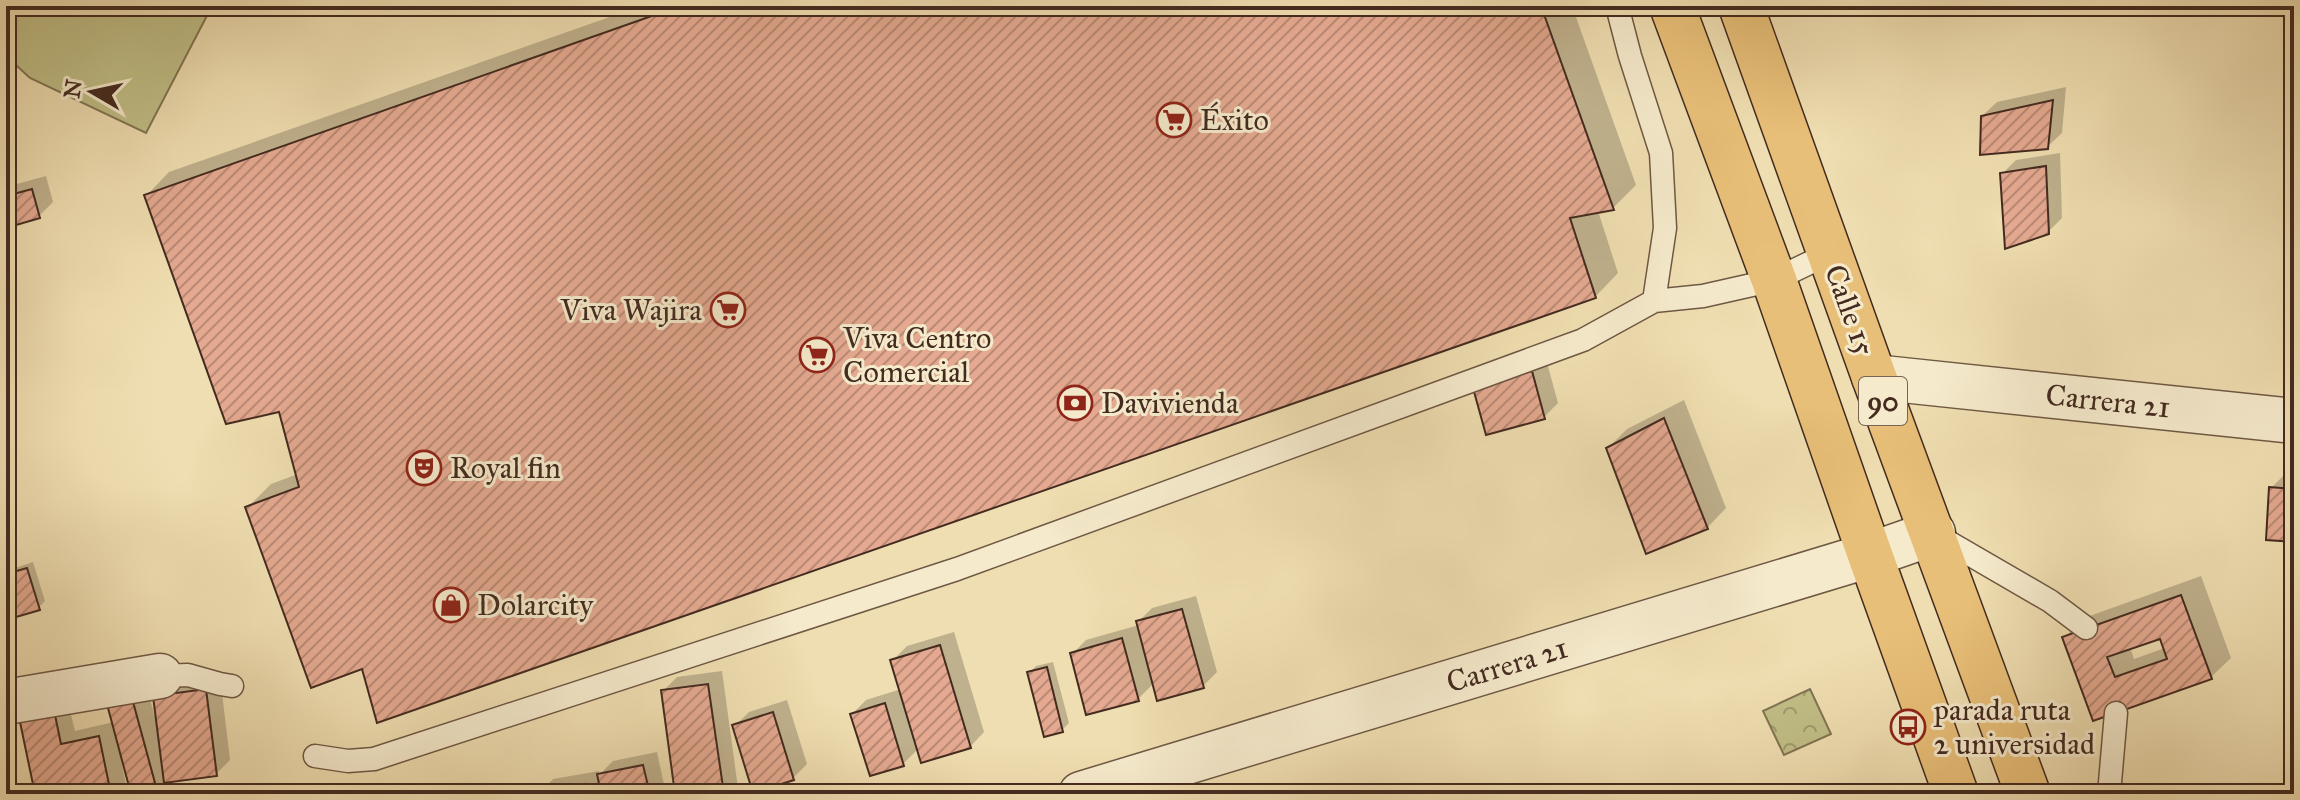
<svg xmlns="http://www.w3.org/2000/svg" width="2300" height="800" viewBox="0 0 2300 800" font-family="'IM FELL Great Primer',serif">
<defs>
<pattern id="forest-crowns" width="20" height="18" patternUnits="userSpaceOnUse" patternTransform="scale(2)"><rect width="20" height="18" fill="#c1bf87"/><path d="M2 6a3 3 0 1 1 6 0M12 15a3 3 0 1 1 6 0" fill="none" stroke="#9e9b6e"/></pattern>
<pattern id="building-hatch" width="6" height="6" patternUnits="userSpaceOnUse" patternTransform="scale(2)"><rect width="6" height="6" fill="#e4a990"/><path d="M-1 1l2-2M0 6l6-6M5 7l2-2" fill="none" stroke="#ba8a75"/></pattern>
</defs>
<rect width="100%" height="100%" fill="#efdeb1"/>
<filter id="stains"><feTurbulence type="fractalNoise" baseFrequency=".0025" numOctaves="4"/><feColorMatrix values="0 0 0 0 .2 0 0 0 0 .09 0 0 0 0 .02 0 0 0 .5 -.17"/></filter>
<radialGradient id="worn" r=".72"><stop offset=".6" stop-color="#630" stop-opacity="0"/><stop offset="1" stop-color="#630" stop-opacity=".3"/></radialGradient>
<!-- forest -->
<path fill="url(#forest-crowns)" stroke="#827554" stroke-width="2" d="M1810 689 1831 734 1784 755 1763 711Z"/>
<!-- pitch -->
<path fill="#c1bf87" stroke="#827554" stroke-width="2" d="M6 6H212L146 133 30 78 6 56Z"/>
<!-- shadow -->
<path fill="#0003" fill-rule="evenodd" d="M641 6H1572L1636 185 1613 208 1598 211 1618 273 1595 297 363 666 247 508 271 484 298 474 281 410 146 196 169 172Z
M2066 87 2062 133 2047 147 1982 116 1997 102Z
M2060 153 2062 218 2048 232 2002 174 2016 160Z
M46 176 53 202 39 216 6 226V187Z
M1546 359 1558 403 1544 417 1475 389Z
M1684 400 1726 508 1707 528 1608 448 1627 429Z
M2285 474 2294 475V540L2271 488Z
M33 562 45 601 38 608 6 618V571Z
M2201 576 2231 658 2211 677 2094 718 2065 637 2084 618ZM2161 636 2165 648 2134 659 2130 647Z
M1196 596 1217 672 1203 686 1154 683 1138 699 1072 654 1086 640 1139 625 1138 622 1152 608Z
M954 632 984 732 970 747 919 748 903 764 852 714 866 700 901 689 893 660 907 646Z
M1053 662 1069 723 1062 730 1029 673 1036 666Z
M722 671 738 788 733 794H677L663 691 677 677Z
M143 674 156 721H158L169 683 220 676 230 760 216 774 173 780 159 794H133L124 760H121L128 794H37L22 722 68 702 75 731 114 722Z
M14 700 15 794H6V701Z
M787 700 807 764 793 778 735 726 749 712Z
M657 752 666 794H539L553 779 599 771V775L613 761Z"/>
<!-- building -->
<path fill="url(#building-hatch)" stroke="#442b20" stroke-width="2" fill-rule="evenodd" d="M680 6H1541L1614 210 1570 218 1596 298 377 723 362 669 311 688 245 507 299 487 279 412 226 424 144 195Z
M1973 6H2049V11L1973 12Z
M2053 100 2048 149 1980 155 1981 116Z
M2046 166 2049 234 2005 249 2000 173Z
M32 189 40 218 6 228V196Z
M1532 371 1545 419 1486 435 1473 388Z
M1664 418 1708 529 1646 554 1606 448Z
M2269 487 2294 489V542L2266 540Z
M27 568 40 610 6 620V574Z
M2181 595 2212 679 2093 721 2062 637ZM2160 639 2167 659 2115 677 2107 657Z
M1182 609 1204 688 1157 701 1136 621Z
M1122 638 1139 701 1086 715 1070 653Z
M940 645 971 748 921 763 890 660Z
M1047 667 1063 732 1044 737 1027 672Z
M708 684 724 794H675L661 690Z
M129 687 158 794H131L104 693Z
M206 689 217 776 164 783 153 696Z
M885 703 904 766 870 776 850 714Z
M773 712 794 780 753 793 732 725Z
M55 715 61 744 99 736 111 794H35L20 722Z
M643 765 650 794H601L597 774Z
M585 784 587 794H537L536 792Z"/>
<g fill="none" stroke-linecap="round" stroke-linejoin="round">
<!-- service casing -->
<g stroke="#6f5844" stroke-width="25">
<path id="service" d="M1617 6 1630 56 1661 153 1665 228 1654 301
M1938 536 2050 601 2086 628
M160 676 188 675 220 684 232 686
M315 756 348 761 374 759 957 569 1583 340 1654 301 1703 296 1774 280 1830 253
M2109 794 2116 713"/>
</g>
<!-- minor casing -->
<g stroke="#6f5844" stroke-width="47">
<path id="minor" d="M1874 377 2294 421
M6 702 160 676
M1081 794 1870 555 1933 533"/>
</g>
<!-- trunk casing -->
<g stroke="#442b20" stroke-width="47">
<path id="trunk" d="M1672 6 1774 280 1870 555 1956 794
M1741 6 1874 377 2028 794"/>
</g>
<!-- service -->
<use href="#service" stroke="#f5eacc" stroke-width="22"/>
<!-- minor -->
<use href="#minor" stroke="#f5eacc" stroke-width="44"/>
<!-- trunk -->
<use href="#trunk" stroke="#e8bf78" stroke-width="44"/>
</g>
<!-- icons -->
<defs>
<g id="supermarket-ring" transform="scale(1.8)"><circle r="9.5" fill="#f5eacc" stroke="#8f2418" stroke-width="1.5"/><path d="M-6-5.5h2.5l.6 2H6L4.5 2H-2.5L-4.4-4H-6ZM-1.5 3.2a1.3 1.3 0 1 0 .1 0ZM3 3.2a1.3 1.3 0 1 0 .1 0Z" fill="#8f2418"/></g>
<g id="bank-ring" transform="scale(1.8)"><circle r="9.5" fill="#f5eacc" stroke="#8f2418" stroke-width="1.5"/><path d="M-6-4H6V4H-6ZM0-2.3a2.3 2.3 0 1 0 0 4.6a2.3 2.3 0 1 0 0-4.6Z" fill="#8f2418"/></g>
<g id="theatre-ring" transform="scale(1.8)"><circle r="9.5" fill="#f5eacc" stroke="#8f2418" stroke-width="1.5"/><path d="M-5-5.5Q0-4 5-5.5V0Q5 5 0 6Q-5 5-5 0ZM-3.3-2.5H-1v1.5H-3.3ZM1-2.5H3.3v1.5H1ZM-2.8 1Q0 5.5 2.8 1Z" fill="#8f2418"/></g>
<g id="shop-ring" transform="scale(1.8)"><circle r="9.5" fill="#f5eacc" stroke="#8f2418" stroke-width="1.5"/><path d="M-5-2.5h2.3a2.7 3.5 0 0 1 5.4 0H5L5.5 6h-11ZM-1.5-2.5h3a1.5 2.3 0 0 0-3 0Z" fill="#8f2418"/></g>
<g id="bus-ring" transform="scale(1.8)"><circle r="9.5" fill="#f5eacc" stroke="#8f2418" stroke-width="1.5"/><path d="M-5-6H5V4H4V6H2V4H-2V6H-4V4H-5ZM-3.5-4V0h7V-4ZM-3.5 1.2v1.5H-2V1.2ZM2 1.2v1.5H3.5V1.2Z" fill="#8f2418"/></g>
</defs>
<g fill-rule="evenodd">
<use href="#supermarket-ring" x="1174" y="120"/>
<use href="#supermarket-ring" x="728" y="310"/>
<use href="#supermarket-ring" x="817" y="355"/>
<use href="#bank-ring" x="1075" y="403"/>
<use href="#theatre-ring" x="424" y="468"/>
<use href="#shop-ring" x="451" y="605"/>
<use href="#bus-ring" x="1908" y="727"/>
</g>
<g text-anchor="middle" dominant-baseline="central" stroke-width="6" stroke-linejoin="round" paint-order="stroke">
<!-- shield labels -->
<rect fill="#f5eacc" stroke="#796454" stroke-width="2" x="1859" y="377" width="48" height="48" rx="6"/>
<g font-size="28" font-weight="bold" fill="#442b20">
<text x="1883" y="401">90</text>
</g>
<!-- poi labels -->
<g font-size="30" fill="#442b20" stroke="#f5eacc" text-anchor="start">
<text x="1200" y="120">Éxito</text>
<text x="702" y="310" text-anchor="end">Viva Wajira</text>
<text x="843" y="338">Viva Centro<tspan x="843" dy="34">Comercial</tspan></text>
<text x="1101" y="403">Davivienda</text>
<text x="450" y="468">Royal fin</text>
<text x="477" y="605">Dolarcity</text>
<text x="1934" y="710">parada ruta<tspan x="1934" dy="34">2 universidad</tspan></text>
</g>
<!-- street labels -->
<g font-size="30" fill="#442b20" stroke="#f5eacc">
<text transform="translate(1850 310) rotate(70)">Calle 15</text>
<text transform="translate(2108 401) rotate(6)">Carrera 21</text>
<text transform="translate(1507 665) rotate(-17)">Carrera 21</text>
</g>
</g>
<!-- margin -->
<rect width="2300" height="800" fill="none" stroke="#efdeb1" stroke-width="32"/>
<rect x="8" y="8" width="2284" height="784" fill="none" stroke="#442b20" stroke-width="4"/>
<rect x="16" y="16" width="2268" height="768" fill="none" stroke="#442b20" stroke-width="2"/>
<!-- north arrow -->
<g transform="translate(92 92) rotate(279)" stroke="#f5eacc" stroke-width="6" paint-order="stroke">
<path d="M0-6L14 30L0 20L-14 30Z" fill="#442b20"/>
<text y="-12" font-size="22" font-weight="bold" text-anchor="middle" fill="#442b20">N</text>
</g>
<rect width="100%" height="100%" filter="url(#stains)"/>
<rect width="100%" height="100%" fill="url(#worn)"/>
</svg>
